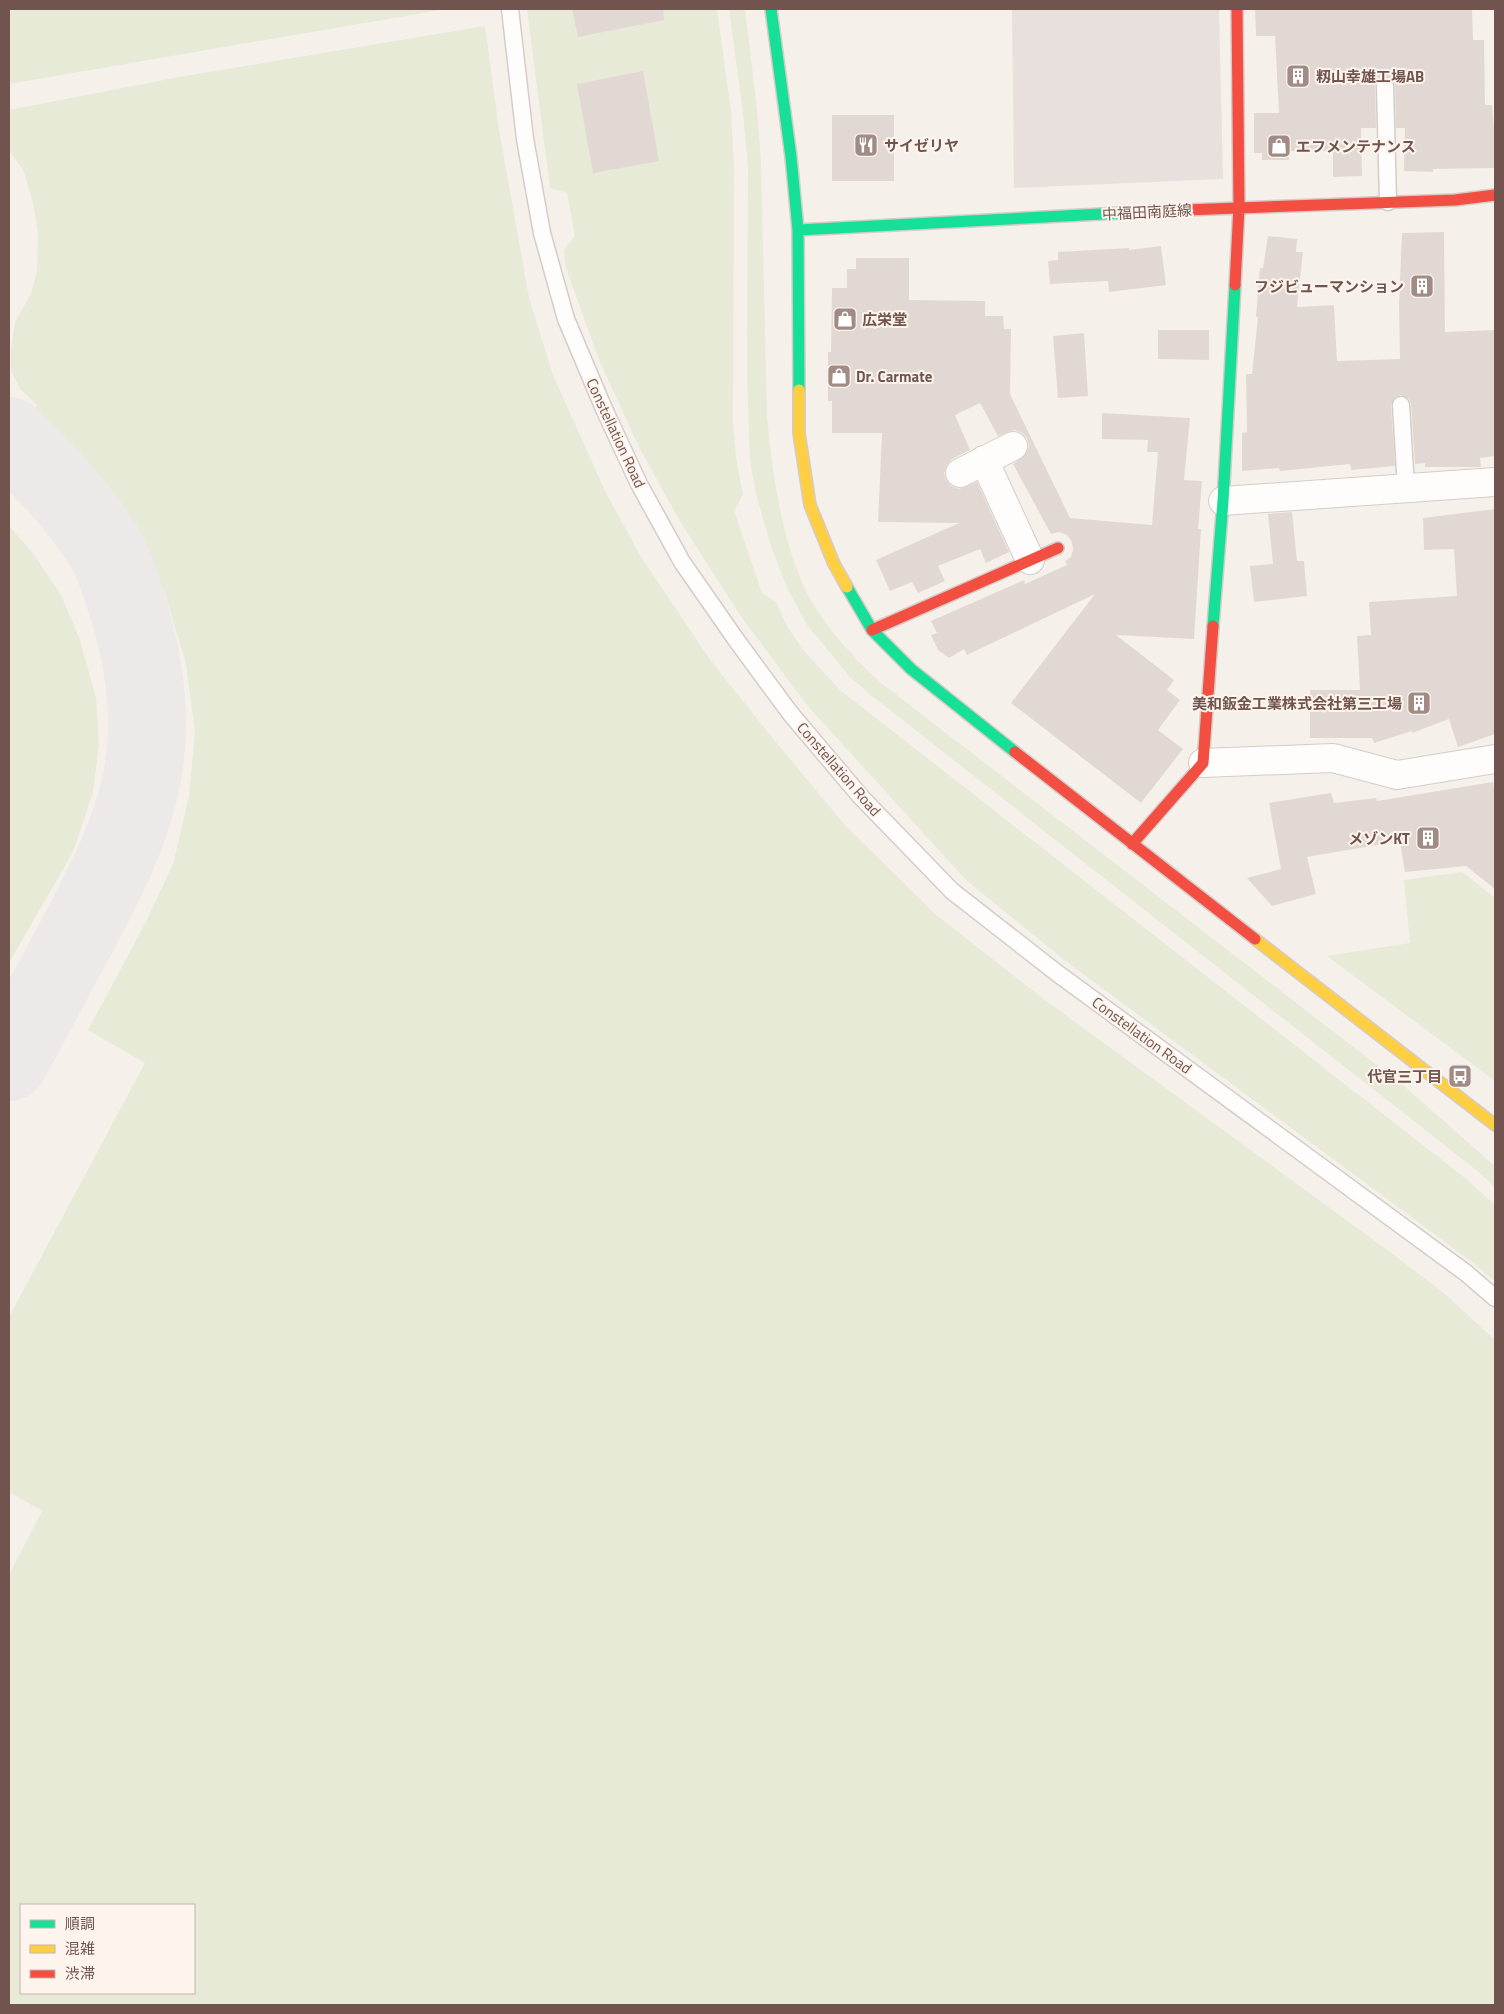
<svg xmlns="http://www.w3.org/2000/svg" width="1504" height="2014" viewBox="0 0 1504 2014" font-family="'Titillium Web','Noto Sans JP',sans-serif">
<rect width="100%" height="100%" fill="#f6f0eb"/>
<!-- industrial -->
<path fill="#e8e0dc" d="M1012 9H1219L1223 179 1014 188Z"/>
<!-- green -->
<path fill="#e6ead7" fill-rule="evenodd" d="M9 9H446L9 84Z
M527 9H717L731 112 734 166 733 422 736 458 743 494 734 511 762 593 776 602 788 628 804 651 840 690 1465 1178 1495 1205V1281L1472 1262 1067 962 966 880 806 704 740 615 678 518 639 447 599 360 565 265 564 250 575 236 567 193 550 188Z
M729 9H745L757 109 761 164 767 417C772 471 780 527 800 578 817 619 849 653 881 683L1404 1086 1495 1166V1187L1475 1169 872 696 849 676 808 626 788 590 771 546 756 494 750 460 747 374 748 167 743 113Z
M485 26 499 130 529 298 553 375 605 491 641 557 711 661 775 741 844 824 935 914 1041 997 1394 1255 1445 1294 1495 1340V2005H9V1575L42 1511 9 1492V1317L145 1063 88 1030 145 924 173 864 189 797 195 732 186 664 164 591 133 540 98 493 67 459 27 421 37 405 20 389 11 371V350L15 322 31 294 37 271 38 232 33 203 23 169 9 151V110L179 77ZM194 1905V1993H21V1905Z
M9 526 32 552 61 595 80 640 96 698 99 743 93 792 73 852 9 963Z
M1462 872 1495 898V1081L1327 956 1410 943 1404 880Z"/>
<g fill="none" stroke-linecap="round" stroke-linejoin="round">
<!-- taxiway -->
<path stroke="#ede9e8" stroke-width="78" d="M9 436C44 470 79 506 105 548 116 566 125 598 131 619 147 671 153 733 140 787 128 840 102 888 77 936 54 978 32 1020 9 1062"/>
</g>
<!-- building -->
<path fill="#e2d8d3" d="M572 9H663L664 20 578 37Z
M1255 9H1472L1473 40H1484L1485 105H1492L1495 142V168L1433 169V172L1404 171 1405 128H1396L1395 85 1390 78 1385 76 1379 78 1375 86 1376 128H1361L1362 176 1333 177V151H1288L1289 160H1262V153H1254V113H1279L1275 36H1256Z
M643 71 659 161 593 173 577 84Z
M832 115H894V181H832Z
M1444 232 1445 332 1494 330 1495 456 1480 458 1481 467H1425V463L1415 464 1411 404 1409 399 1401 395 1395 397 1391 405 1395 466 1351 470 1350 464 1280 471 1279 468 1242 471V433L1247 432 1246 374H1252L1258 317H1256L1260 268H1263L1268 236 1297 239 1296 252H1303L1297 307 1334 305 1337 361 1400 359 1399 304 1402 233Z
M1161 246 1166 285 1109 292 1108 281 1050 284 1048 261 1058 260V252L1129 248V250Z
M856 258H909V300L985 301V316H1003L1004 329H1011L1010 394 1070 518 1152 525 1158 452H1147L1148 440 1102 439V413L1190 418 1184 480 1202 481 1198 529H1201L1194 639 1116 635 1174 680 1167 690 1180 700 1158 730 1183 749 1141 803 1011 703 1095 594 967 655 964 649 949 658 938 650 931 635 937 633 931 621 1024 580 1025 584 1067 565 1065 561 1071 557 1073 550 1072 542 1067 535 1059 532 1051 534 1013 464 1026 454 1029 446 1027 438 1022 433 1014 430 998 436 980 403 955 415 970 450 952 459 947 465 944 473 946 480 951 486 959 489 977 482 1009 552 986 563 980 549 938 566 945 581 918 593 912 582 890 591 876 560 959 523 878 522 882 433H832V401H828V352H831L832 288H847V269H856Z
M1158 330H1209V360L1158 359Z
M1084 333 1088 396 1058 398 1053 336Z
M1495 509V734L1458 747 1449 719 1412 733V731L1374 743 1372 738H1310V690H1360L1357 636 1371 635 1369 602 1457 596 1454 549 1424 550 1423 518Z
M1292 512 1297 561H1304L1307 596 1254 602 1250 566 1273 564 1268 514Z
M1493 782 1495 797V889L1466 866 1405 872 1400 841 1307 857 1316 894 1272 906 1247 878 1281 869 1269 803 1331 793 1334 803 1376 798 1377 801Z"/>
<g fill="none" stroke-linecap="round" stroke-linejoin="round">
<!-- lane casing -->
<g stroke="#d4ccc8" stroke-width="19">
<path id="lane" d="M510 9 525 139 542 233 566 319 604 409 639 484 682 562 737 641 790 713 861 797 952 891 1057 973 1466 1273 1495 1298
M1385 86 1388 202
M1401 405 1406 488"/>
</g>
<!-- street casing -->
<g stroke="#d4ccc8" stroke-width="30">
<path id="street" d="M984 460 1030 560
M960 473 1013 446
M1223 501 1495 482
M1203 763 1333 758 1397 775 1495 759"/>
</g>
<!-- fast casing -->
<g stroke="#d5cbc8" stroke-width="14">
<path id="fast" d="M771 9 791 157 798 230 799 390
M798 230 1158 211
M847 587 872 630 911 669 1015 752
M1213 626 1223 501 1235 285"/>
</g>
<!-- slow casing -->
<g stroke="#d5cbc8" stroke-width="14">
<path id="slow" d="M799 390V433L810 505 834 564 847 587
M1255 939 1495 1125"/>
</g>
<!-- jam casing -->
<g stroke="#d5cbc8" stroke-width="14">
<path id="jam" d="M1158 211 1455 200 1495 195
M1235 285 1239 207 1237 9
M872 630 1058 548
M1015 752 1255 939
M1132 844 1203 763 1213 626"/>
</g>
<!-- lane -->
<use href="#lane" stroke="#fefdfc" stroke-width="16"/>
<!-- street -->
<use href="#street" stroke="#fefdfc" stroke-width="28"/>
<!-- fast -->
<use href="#fast" stroke="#16e098" stroke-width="11"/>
<!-- slow -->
<use href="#slow" stroke="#ffcf43" stroke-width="11"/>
<!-- jam -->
<use href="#jam" stroke="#f24e42" stroke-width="11"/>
</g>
<!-- icons -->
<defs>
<g id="building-square" transform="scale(1.25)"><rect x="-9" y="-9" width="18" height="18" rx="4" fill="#a08b85" stroke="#fdf4ed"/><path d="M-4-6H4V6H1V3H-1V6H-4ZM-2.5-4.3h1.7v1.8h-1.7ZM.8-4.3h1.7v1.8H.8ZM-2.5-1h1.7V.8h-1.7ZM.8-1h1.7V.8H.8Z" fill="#fff"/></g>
<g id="restaurant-square" transform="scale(1.25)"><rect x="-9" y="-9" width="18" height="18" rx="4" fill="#a08b85" stroke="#fdf4ed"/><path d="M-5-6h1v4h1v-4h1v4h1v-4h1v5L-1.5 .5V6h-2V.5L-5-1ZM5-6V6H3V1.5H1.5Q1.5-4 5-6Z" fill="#fff"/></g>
<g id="shop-square" transform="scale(1.25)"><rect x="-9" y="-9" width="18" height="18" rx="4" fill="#a08b85" stroke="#fdf4ed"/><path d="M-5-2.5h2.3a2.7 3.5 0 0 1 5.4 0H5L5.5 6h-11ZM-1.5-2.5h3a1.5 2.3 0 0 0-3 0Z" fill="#fff"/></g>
<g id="bus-square" transform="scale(1.25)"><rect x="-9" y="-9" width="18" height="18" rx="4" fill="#a08b85" stroke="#fdf4ed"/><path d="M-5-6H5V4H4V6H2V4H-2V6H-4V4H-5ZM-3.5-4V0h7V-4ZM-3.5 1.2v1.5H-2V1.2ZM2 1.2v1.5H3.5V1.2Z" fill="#fff"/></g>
</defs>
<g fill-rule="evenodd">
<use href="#building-square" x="1298" y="76"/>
<use href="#restaurant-square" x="866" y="145"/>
<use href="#shop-square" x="1279" y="146"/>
<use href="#building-square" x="1422" y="286"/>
<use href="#shop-square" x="845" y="319"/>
<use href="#shop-square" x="839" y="376"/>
<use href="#building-square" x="1419" y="703"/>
<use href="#building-square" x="1428" y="838"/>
<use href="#bus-square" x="1460" y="1076"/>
</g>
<g text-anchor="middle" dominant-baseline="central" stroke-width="4" stroke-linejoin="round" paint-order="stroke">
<!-- poi labels -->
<g font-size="15" font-weight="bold" fill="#71544e" stroke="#fdf4ed" text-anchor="start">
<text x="1316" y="76">籾山幸雄工場AB</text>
<text x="884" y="145">サイゼリヤ</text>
<text x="1296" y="146">エフメンテナンス</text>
<text x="1404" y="286" text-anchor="end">フジビューマンション</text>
<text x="862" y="319">広栄堂</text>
<text x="856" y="376">Dr. Carmate</text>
<text x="1402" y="703" text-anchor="end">美和鈑金工業株式会社第三工場</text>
<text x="1410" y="838" text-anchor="end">メゾンKT</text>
<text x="1442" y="1076" text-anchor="end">代官三丁目</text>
</g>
<!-- street labels -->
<g font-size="15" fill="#71544e" stroke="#fdf4ed">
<text transform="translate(1147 212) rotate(-3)">中福田南庭線</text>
<text transform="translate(616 433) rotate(65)">Constellation Road</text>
<text transform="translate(839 769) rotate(49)">Constellation Road</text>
<text transform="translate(1142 1035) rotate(36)">Constellation Road</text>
</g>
</g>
<!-- border -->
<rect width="1504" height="2014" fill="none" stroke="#71544e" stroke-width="20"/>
<!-- legend -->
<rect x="20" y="1904" width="175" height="90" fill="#fdf4ed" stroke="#c5b4ad"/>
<rect x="30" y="1920" width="25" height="8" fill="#16e098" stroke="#c5b4ad"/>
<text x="65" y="1929" font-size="15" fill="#71544e">順調</text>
<rect x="30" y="1945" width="25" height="8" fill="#ffcf43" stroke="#c5b4ad"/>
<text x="65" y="1954" font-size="15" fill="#71544e">混雑</text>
<rect x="30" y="1970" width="25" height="8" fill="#f24e42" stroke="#c5b4ad"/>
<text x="65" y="1979" font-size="15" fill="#71544e">渋滞</text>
</svg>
